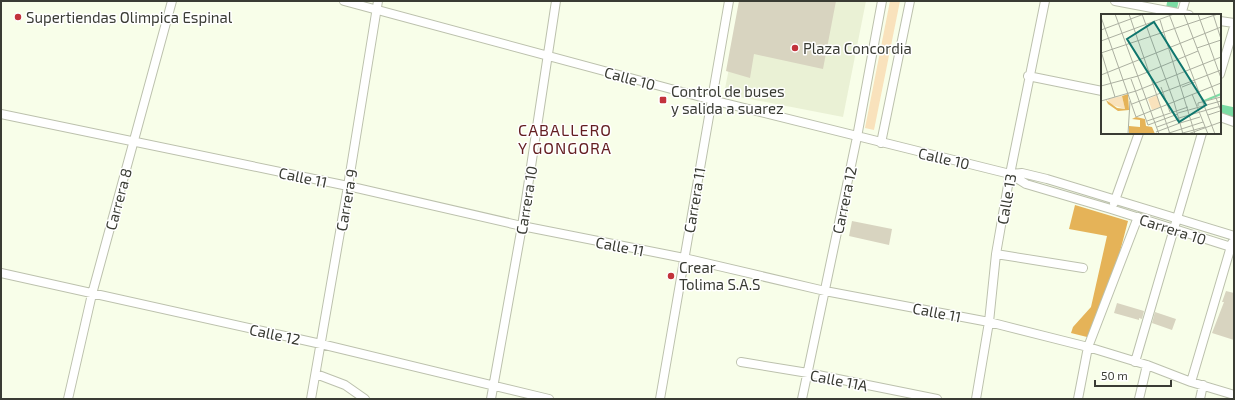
<svg xmlns="http://www.w3.org/2000/svg" width="1235" height="400" viewBox="0 0 1235 400" font-family="'Exo 2',sans-serif">
<rect width="100%" height="100%" fill="#f8fee9"/>
<!-- built -->
<path fill="#eaf1d5" d="M742 1H866L843 117 724 94Z"/>
<!-- green -->
<path fill="#f9e2bc" d="M890 1H900L874 130 865 128Z"/>
<!-- forest -->
<path fill="#e5b358" d="M1075 205 1128 221 1111 286 1091 338 1071 333 1073 327 1091 307 1107 236 1069 229Z"/>
<g fill="none" stroke-linecap="round" stroke-linejoin="round">
<!-- canal -->
<path stroke="#7bdca4" stroke-width="11" d="M1170 15 1173 1
M1220 110 1234 113"/>
</g>
<!-- building -->
<path fill="#d8d4c0" d="M739 1H836L823 69 754 54 750 78 726 71Z
M852 221 892 229 889 245 849 236Z
M1226 291 1234 293V340L1212 333 1224 302H1222Z
M1117 303 1144 311 1142 319 1139 318V320L1114 313Z
M1155 312 1176 319 1172 330 1152 323Z"/>
<g fill="none" stroke-linecap="round" stroke-linejoin="round">
<!-- minor casing -->
<g stroke="#bcc1ad" stroke-width="10">
<path id="minor" d="M344 1 712 100 1010 174 1022 173 1047 179 1234 236
M1115 1 1189 15
M1181 15 1185 1
M1220 21 1234 23
M1220 74 1234 27
M1028 76 1102 91
M1 114 348 186 522 226 684 258 825 291 989 322 1088 347 1147 365 1191 382 1234 395
M1220 117 1234 122
M881 143 910 1
M1010 174 1026 184 1111 209 1234 248
M1114 203 1139 133
M996 254 1083 268
M1 273 321 344 549 399
M741 362 808 373 937 399
M1135 362 1202 133
M316 374 345 385 365 399
M1191 382 1232 243
M68 399 92 294 172 1
M311 399 348 186 378 1
M491 399 522 226 556 1
M660 399 729 1
M802 399 857 137 882 1
M976 399 989 322 996 254 1010 174 1045 1
M1078 399 1088 347 1138 217
M1139 399 1147 365
M1200 399 1203 385"/>
</g>
<!-- minor -->
<use href="#minor" stroke="#fff" stroke-width="8"/>
</g>
<!-- markers -->
<g fill="#c2323b" stroke="#fff" stroke-width="1.5">
<circle cx="18" cy="17" r="4"/>
<circle cx="795" cy="48" r="4"/>
<rect x="659" y="96" width="8" height="8" rx="2"/>
<circle cx="671" cy="276" r="4"/>
</g>
<g text-anchor="middle" dominant-baseline="central" stroke-width="3" stroke-linejoin="round" paint-order="stroke">
<!-- poi labels -->
<g font-size="15" fill="#3a3c34" stroke="#fff" text-anchor="start">
<text x="26" y="17">Supertiendas Olimpica Espinal</text>
<text x="803" y="48">Plaza Concordia</text>
<text x="671" y="91">Control de buses<tspan x="671" dy="17">y salida a suarez</tspan></text>
<text x="679" y="267">Crear<tspan x="679" dy="17">Tolima S.A.S</tspan></text>
</g>
<!-- street labels -->
<g font-size="15" fill="#3a3c34" stroke="#fff">
<text transform="translate(630 78) rotate(15)">Calle 10</text>
<text transform="translate(944 158) rotate(13)">Calle 10</text>
<text transform="translate(303 177) rotate(12)">Calle 11</text>
<text transform="translate(118 199) rotate(-75)">Carrera 8</text>
<text transform="translate(1006 199) rotate(-80)">Calle 13</text>
<text transform="translate(346 200) rotate(-80)">Carrera 9</text>
<text transform="translate(526 200) rotate(-81)">Carrera 10</text>
<text transform="translate(694 200) rotate(-80)">Carrera 11</text>
<text transform="translate(844 200) rotate(-78)">Carrera 12</text>
<text transform="translate(1173 229) rotate(18)">Carrera 10</text>
<text transform="translate(620 246) rotate(11)">Calle 11</text>
<text transform="translate(937 312) rotate(11)">Calle 11</text>
<text transform="translate(275 334) rotate(12)">Calle 12</text>
<text transform="translate(839 380) rotate(11)">Calle 11A</text>
</g>
<!-- neighbourhood labels -->
<g font-size="16" letter-spacing="1" fill="#631e20" stroke="#fff">
<text x="565" y="129">CABALLERO<tspan x="565" dy="18">Y GONGORA</tspan></text>
</g>
</g>
<!-- overview -->
<g transform="translate(1101 14)">
<rect width="120" height="120" fill="#f8fee9"/>
<path d="M56 81 60 93 51 96 47 85ZM21 82 24 95 8 90 7 85Z" fill="#f9e2bc"/>
<path d="M27 80 28 96 17 97 7 90 5 86 16 94 24 95 21 82ZM35 103 44 105 45 112 51 113 54 120H28V112L39 113V106L31 105Z" fill="#e5b358"/>
<path fill="none" stroke="#7bdca4" stroke-width="2" d="M103 87 120 80"/>
<path fill="none" stroke="#acb0a1" stroke-width="1" d="M14 0 58 120M28 0 69 120M41 0 73 88 82 120M68 0 114 120M83 0 120 97M97 0 120 64M112 0 120 25M0 3 35 103 120 69M59 6 94 120M0 16 43 0M0 27 73 0M96 34 120 26M0 37 14 83M0 39 117 0M0 61 120 13M30 65 47 111 77 100M0 72 37 62 97 37M60 73 69 98M81 73 94 68M91 80 107 120M0 87 35 77 120 43M31 90 120 56M97 92V89L120 83M77 99 120 87M107 101 119 97M78 104 120 92M46 107 87 93M79 109 99 103M56 113 78 105M55 118 79 109M27 120 29 87M65 120 102 108M78 120 104 113M87 120 120 108"/>
<path fill="#0f766e" fill-opacity="0.15" stroke="#0f766e" stroke-width="2" d="M53 8 105 91 78 108 26 25Z"/>
<rect width="120" height="120" fill="none" stroke="#3a3c34" stroke-width="2"/>
</g>
<!-- border -->
<rect width="1235" height="400" fill="none" stroke="#3a3c34" stroke-width="4"/>
<!-- scale -->
<path d="M1095 380v6h76v-6" fill="none" stroke="#3a3c34" stroke-width="2"/>
<text x="1101" y="380" font-size="12" fill="#3a3c34" stroke="#ffffff" stroke-width="3" paint-order="stroke">50 m</text>
</svg>
